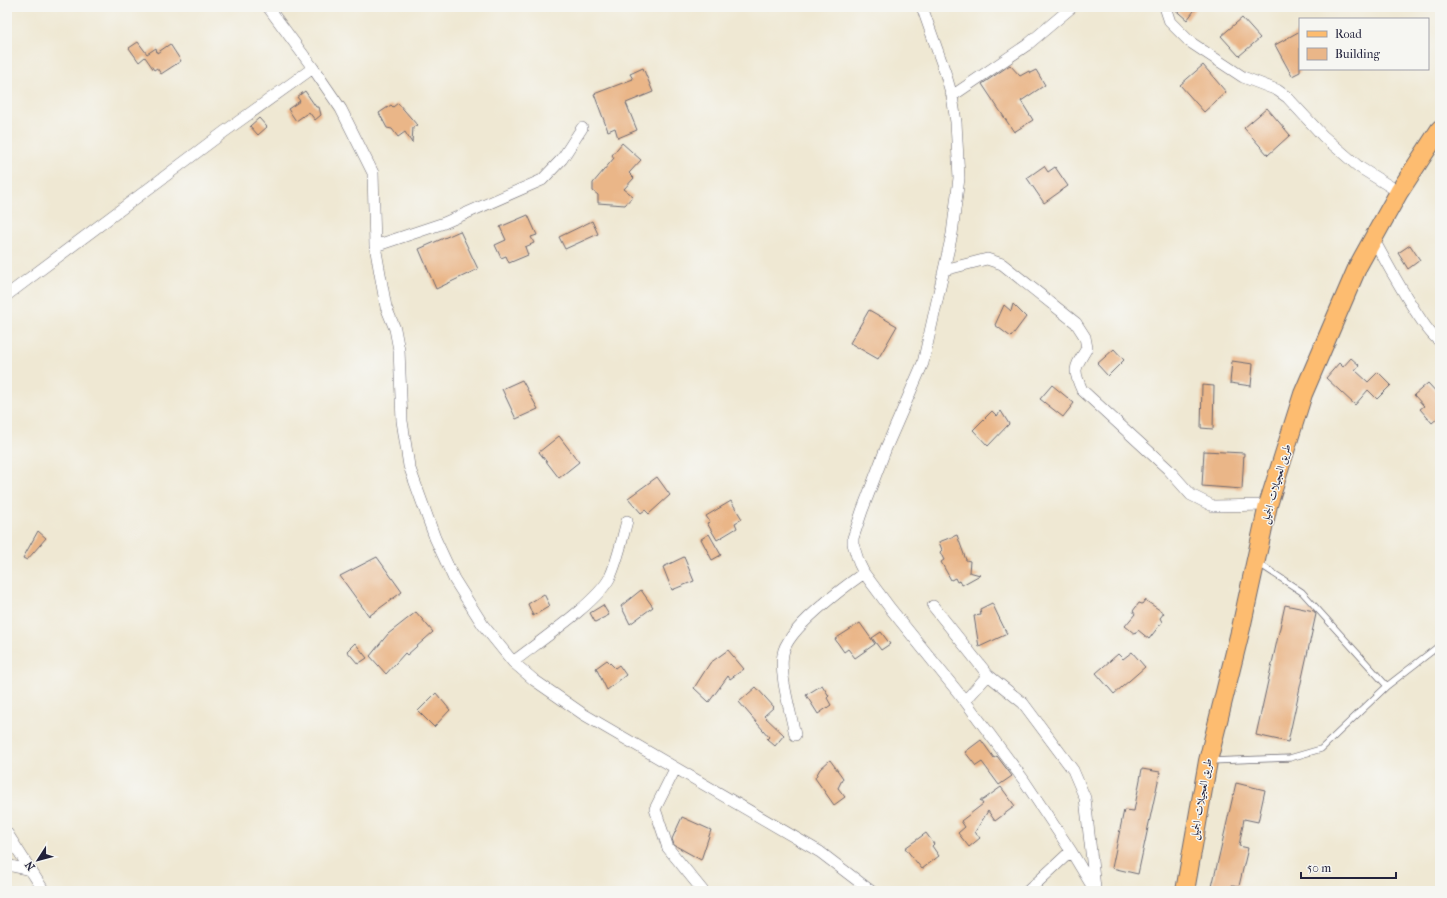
<svg xmlns="http://www.w3.org/2000/svg" width="1447" height="898" viewBox="0 0 1447 898" font-family="'IM FELL French Canon',Amiri,serif">
<rect width="100%" height="100%" fill="#f6f6f2"/>
<filter id="ink" filterUnits="userSpaceOnUse"><feTurbulence type="fractalNoise" baseFrequency=".025" numOctaves="2"/><feDisplacementMap in="SourceGraphic" scale="8" xChannelSelector="R" yChannelSelector="G"/><feConvolveMatrix kernelMatrix="1 2 1 2 8 2 1 2 1" color-interpolation-filters="sRGB"/></filter>
<filter id="wash" filterUnits="userSpaceOnUse"><feTurbulence type="fractalNoise" baseFrequency=".012" numOctaves="4" result="noise"/><feDisplacementMap in="SourceGraphic" scale="16" xChannelSelector="R" yChannelSelector="G"/><feGaussianBlur stdDeviation="0.9" result="paint"/><feColorMatrix in="noise" values="0 0 0 0 0 0 0 0 0 0 0 0 0 0 0 0 0 1.4 0 .05"/><feComposite in="paint" operator="in"/></filter>
<g filter="url(#wash)">
<rect width="100%" height="100%" fill="#efe8d3"/>
<g id="blocks">
<!-- building -->
<path fill="#eab688" d="M1172 7H1197L1187 20Z
M1242 18 1260 38 1239 56 1221 36Z
M1300 31V72L1292 76 1275 45Z
M138 42 147 54 156 48 157 53 170 44 181 61 161 74 157 68 154 70 145 57 139 62 129 48Z
M1010 65 1020 76 1029 71 1030 73 1036 70 1045 85 1021 101 1033 120 1014 132 982 84Z
M1203 65 1226 92 1204 112 1180 85Z
M643 68 653 92 626 103 637 130 618 138 615 128 608 131 594 94 633 79 630 74Z
M305 91 316 107H319L321 115 315 120 309 112 296 121 288 109 300 101 297 97Z
M398 103 417 125 413 127 412 143 405 132 398 137 392 129 387 128 379 113 391 105 393 107Z
M1267 108 1290 135 1268 155 1244 128Z
M259 118 267 127 258 135 250 126Z
M622 143 641 160 629 173 634 178 624 189 633 196 625 205 598 203V195L593 191V183L614 158 612 155Z
M1044 166 1048 172 1055 167 1068 186 1044 203 1027 178Z
M528 215 537 235 531 237 534 243 525 247 528 255 509 263 506 256 501 258 495 245 506 240 500 227Z
M592 221 598 234 565 249 559 237Z
M460 231 478 269 436 289 419 249Z
M1410 245 1420 260 1408 269 1398 253Z
M1013 304 1026 317 1011 337 995 325 1004 305 1011 311Z
M869 310 897 326 878 359 850 343Z
M1114 349 1124 360 1108 376 1097 364Z
M1351 358 1359 365 1355 370 1368 382 1378 372 1391 385 1377 399 1368 390 1355 405 1326 378 1339 363 1343 367Z
M1232 361 1253 364 1251 386 1230 383Z
M522 380 538 409 516 419 502 389Z
M1428 383 1440 396V416L1432 423 1420 409 1424 406 1414 395Z
M1052 385 1074 403 1063 417 1040 399Z
M1202 385 1214 386 1213 429 1201 428Z
M992 411 997 416 1001 411 1009 424 988 446 973 430Z
M559 436 579 462 559 478 539 452Z
M1204 451 1244 453 1242 489 1202 486Z
M657 477 670 495 649 514 645 510 641 513 628 498Z
M731 501 742 519 735 523 737 528 717 540 707 523 710 522 706 516Z
M38 531 46 538 27 560 23 558Z
M709 534 721 555 712 560 701 539Z
M957 535 966 560 970 561 969 572 980 575 962 585 960 581 957 582 955 578 951 580 941 562 944 560 940 552 942 550 939 542Z
M377 557 402 592 369 616 340 576Z
M684 557 694 581 672 590 663 567Z
M641 590 653 607 630 624 621 606Z
M544 594 550 606 533 616 528 604Z
M1145 600 1164 613 1160 618 1162 622 1149 639 1138 630 1135 634 1125 626 1135 614 1133 611 1139 603 1142 604Z
M992 603 1007 634 979 647 974 616 981 615 980 609Z
M603 605 609 615 595 622 590 613Z
M1285 605 1314 611 1316 614 1288 742 1256 735Z
M416 612 433 632 407 655 405 653 386 674 370 656 388 634Z
M860 623 875 644 855 658 848 649 844 652 835 639Z
M881 632 890 644 881 650 872 638Z
M355 643 367 658 358 664 347 651Z
M728 650 744 669 730 679 728 676 709 702 694 688 710 663Z
M1132 652 1145 667 1114 694 1096 673 1118 654 1123 659Z
M607 660 615 668 619 665 626 675 607 690 596 668Z
M822 685 829 696 827 698 831 705 818 714 806 695Z
M756 687 774 707 764 716 784 735 775 746 767 739 769 737 739 702Z
M436 693 450 710 434 727 418 711Z
M981 740 994 758 997 756 1012 776 999 785 982 762 976 766 965 752Z
M830 760 843 778 838 788 845 797 834 805 815 778 820 769Z
M1142 769 1160 772 1138 874 1112 868 1124 810 1134 811Z
M1236 783 1265 790 1258 822 1244 819 1239 846 1248 848 1239 886 1232 885 1231 891H1211Z
M1001 787 1015 806 995 821 988 811 975 832 980 838 969 847 958 833 965 827 961 821 983 804 980 800H983Z
M682 817 711 830 701 860 674 845 672 839Z
M926 833 934 844 932 846 939 856 922 869 905 848Z"/>
</g>
</g>
<g filter="url(#ink)">
<use href="#blocks" fill-opacity="0" stroke="#6a6770" stroke-width="1"/>
<g fill="none" stroke-linecap="round" stroke-linejoin="round">
<!-- service casing -->
<g stroke="#6a6770" stroke-width="7">
<path id="service" d="M1258 563 1302 592 1387 686
M1210 761 1290 758 1321 749 1387 686 1440 645"/>
</g>
<!-- minor casing -->
<g stroke="#6a6770" stroke-width="12">
<path id="minor" d="M268 7 313 68 341 109 373 173 375 246 386 307 395 329 399 350 402 421 409 466 435 538 454 579 483 625 513 662 534 680 583 714 820 852 871 891
M922 7 945 72 952 96 956 122 959 178 952 234 923 363 886 448 862 511 853 538V544L859 563 864 573 890 608 965 701 1023 779 1071 851 1095 891
M1165 7 1170 22 1190 42 1243 77 1277 90 1287 97 1323 136 1359 167 1399 192
M952 96 1027 45 1072 7
M1373 238C1382 255 1426 336 1440 341
M375 246 444 223 542 180 562 159 582 128
M944 270 987 259 1002 264 1076 323 1085 337 1087 348C1075 368 1072 368 1082 390L1168 469 1191 495 1213 506 1268 505
M7 295 224 132 313 68
M933 606 988 675 1023 703 1073 770 1085 798 1095 888
M513 662C537 643 598 602 610 577 618 560 622 539 627 521
M965 701 988 675
M795 735C791 713 779 675 783 654 786 630 844 587 864 573
M675 769 655 809 668 848 703 891
M7 833 44 891
M7 865 30 870
M1028 891 1071 851"/>
</g>
<!-- primary casing -->
<g stroke="#6a6770" stroke-width="20">
<path id="primary" d="M1185 891 1208 761 1241 628 1268 505 1303 394 1358 266 1399 192 1440 129"/>
</g>
<!-- service -->
<use href="#service" stroke="#fff" stroke-width="5.5"/>
<!-- minor -->
<use href="#minor" stroke="#fff" stroke-width="11"/>
<!-- primary -->
<use href="#primary" stroke="#fdbc6f" stroke-width="18"/>
</g>
</g>
<g text-anchor="middle" dominant-baseline="central" stroke-width="3" stroke-linejoin="round" paint-order="stroke">
<!-- street labels -->
<g font-size="11" fill="#22223b" stroke="#f6f6f2">
<text transform="translate(1276 484) rotate(-74)">طريق العجيلات- الجميل</text>
<text transform="translate(1201 799) rotate(-80)">طريق العجيلات- الجميل</text>
</g>
</g>
<!-- margin -->
<rect width="1447" height="898" fill="none" stroke="#f6f6f2" stroke-width="24"/>
<!-- legend -->
<rect x="1299" y="18" width="130" height="52" fill="#f6f6f2" stroke="#a1a1a9"/>
<rect x="1307" y="31" width="20" height="6" fill="#fdbc6f" stroke="#a1a1a9"/>
<text x="1335" y="38" font-size="12" fill="#22223b">Road</text>
<rect x="1307" y="48" width="20" height="12" fill="#eab688" stroke="#a1a1a9"/>
<text x="1335" y="58" font-size="12" fill="#22223b">Building</text>
<!-- north arrow -->
<g transform="translate(38 860) rotate(234)" stroke="#f6f6f2" stroke-width="3" paint-order="stroke">
<path d="M0-3L7 15L0 10L-7 15Z" fill="#22223b"/>
<text y="-6" font-size="11" font-weight="bold" text-anchor="middle" fill="#22223b">N</text>
</g>
<!-- scale -->
<path d="M1301 872v6h95v-6" fill="none" stroke="#22223b" stroke-width="2"/>
<text x="1307" y="872" font-size="12" fill="#22223b" stroke="#f6f6f2" stroke-width="3" paint-order="stroke">50 m</text>
</svg>
